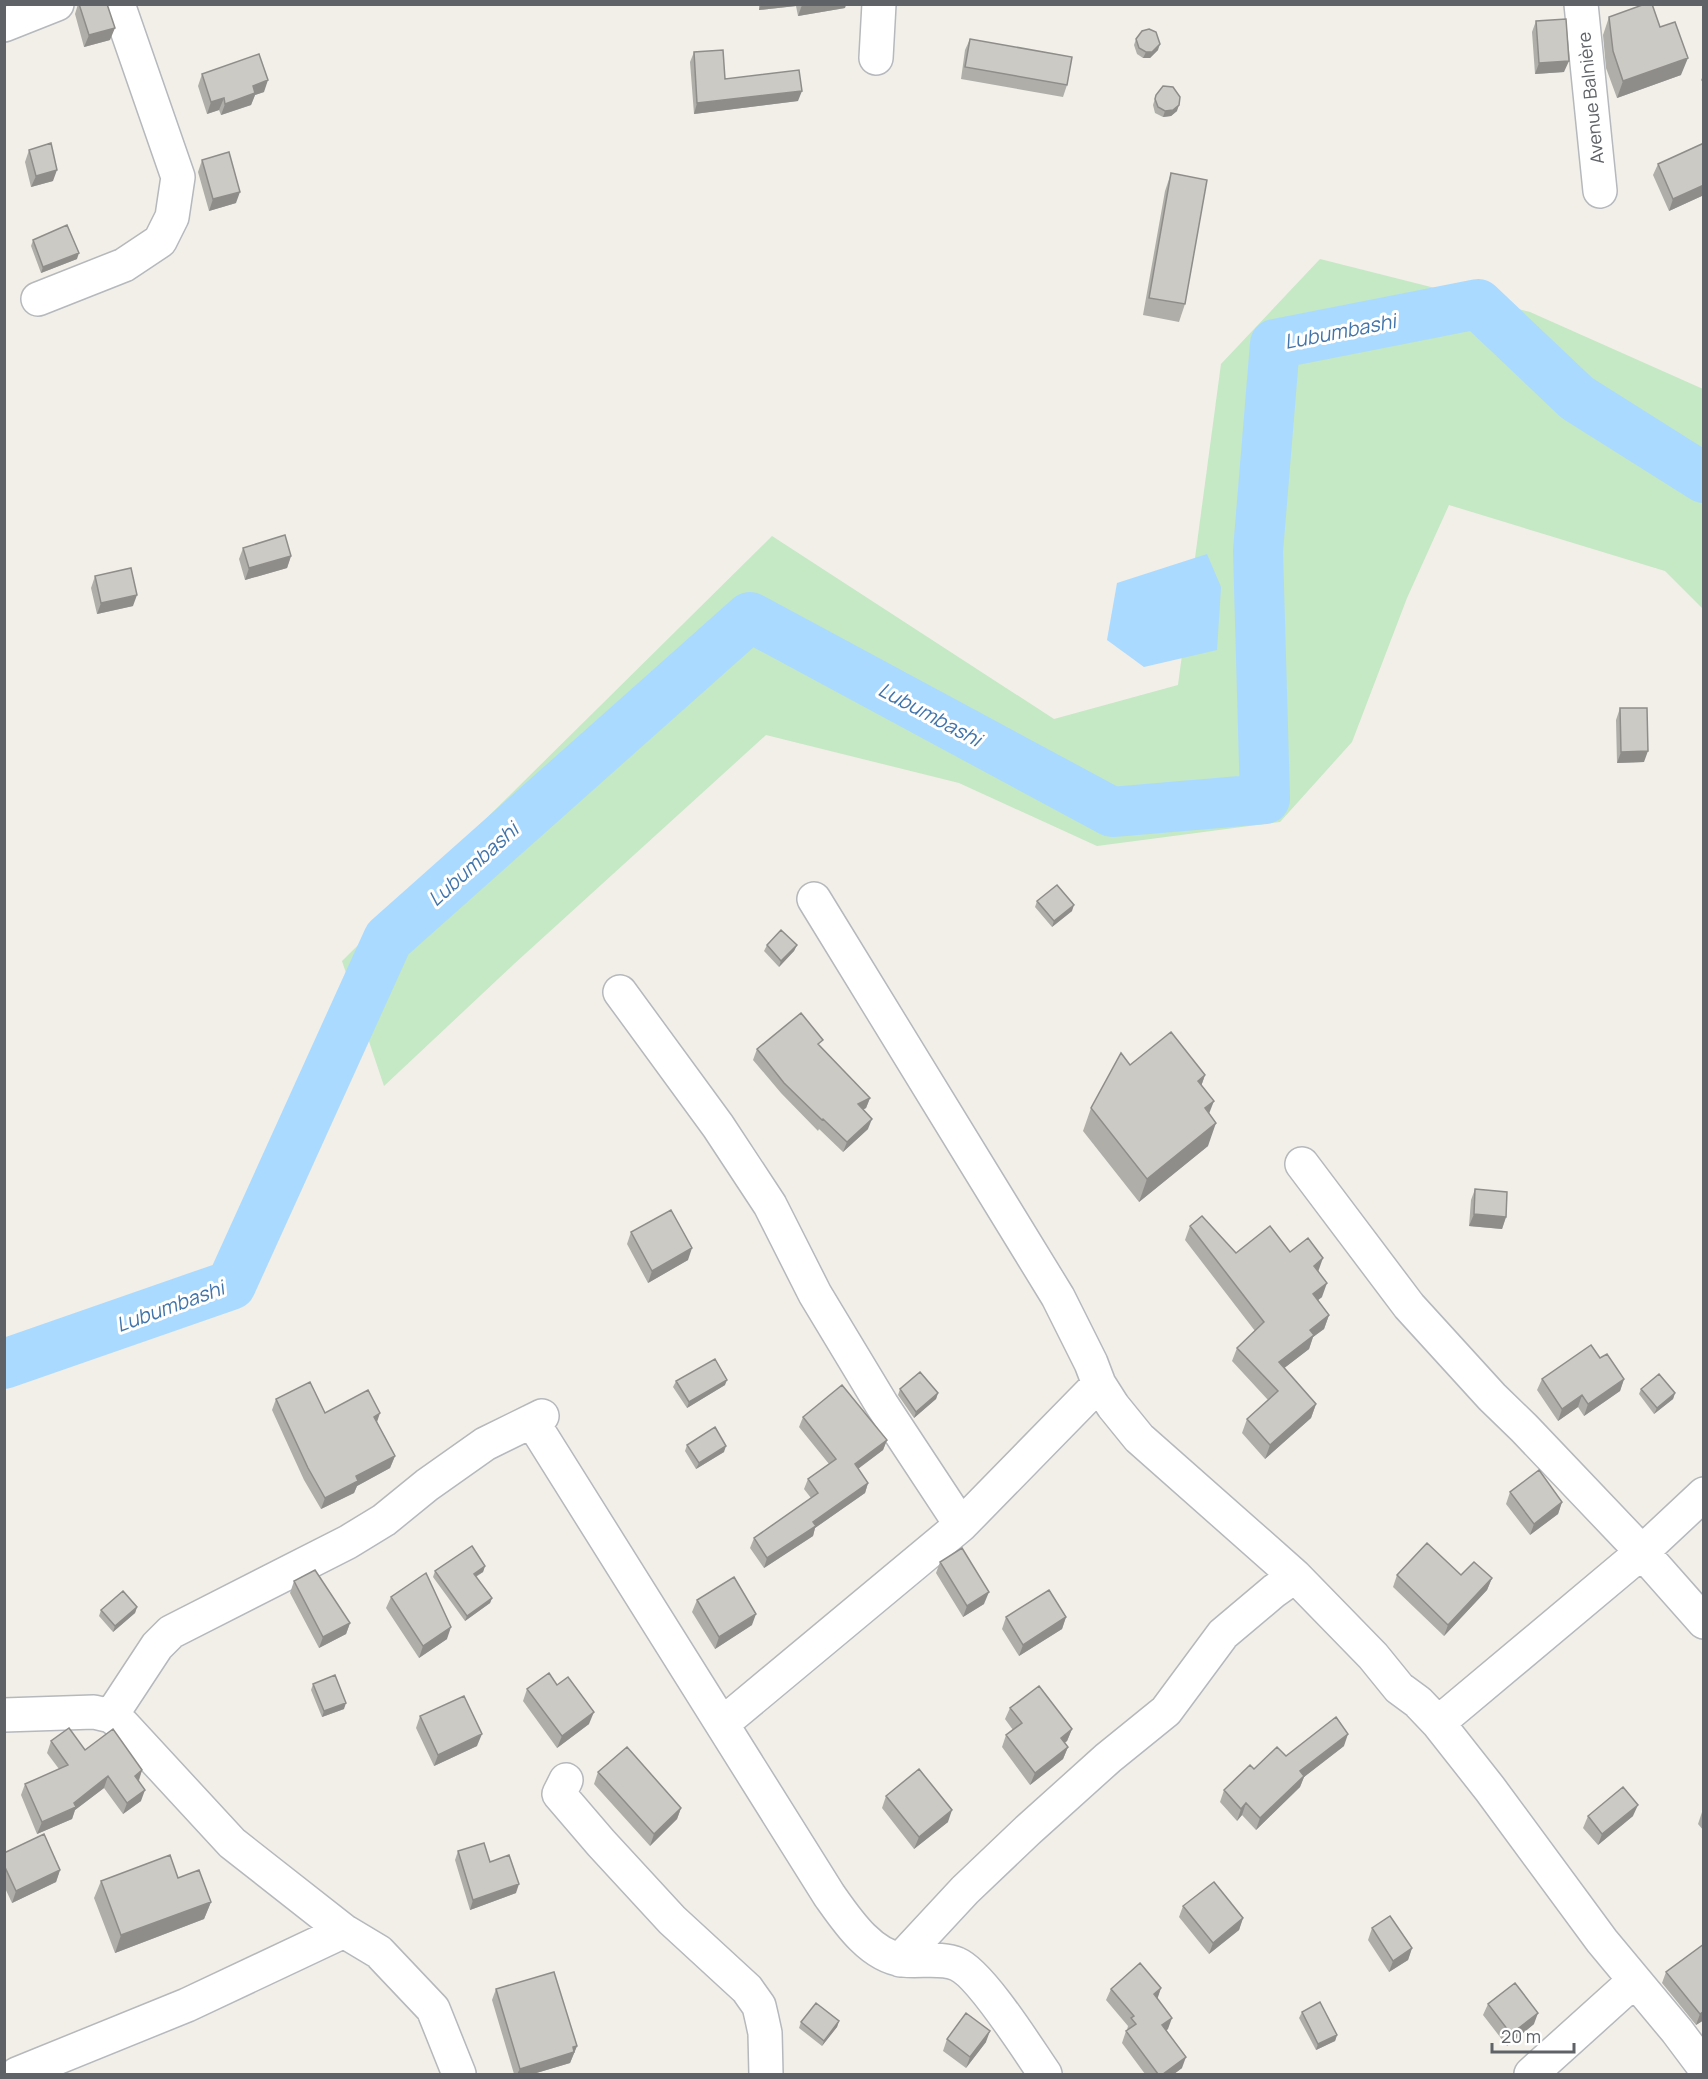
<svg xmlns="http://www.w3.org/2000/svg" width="1708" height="2079" viewBox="0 0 1708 2079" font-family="Manrope,sans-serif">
<rect width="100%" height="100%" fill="#f1efe8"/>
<!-- green -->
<path fill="#c5e8c5" d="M1320 259 1530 312 1703 389V609L1665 571 1449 505 1407 598 1352 742 1280 822 1097 846 959 783 766 735 514 964 384 1086 342 961 772 536 1054 719 1178 685 1221 364Z"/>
<!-- water -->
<path fill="#aadaff" d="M1207 554 1221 587 1217 650 1144 667 1107 640 1117 583Z"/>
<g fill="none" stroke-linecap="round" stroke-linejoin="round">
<!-- river -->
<path stroke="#aadaff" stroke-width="50" d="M4 1364 231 1285 388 939 750 617 1112 812 1265 799 1258 551 1275 344 1478 304 1577 398 1704 478"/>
<!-- minor casing -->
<g stroke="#b5b8bc" stroke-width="36">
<path id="minor" d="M1581 4 1600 191
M4 25 57 4
M876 58 879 4
M38 299 124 265 160 241 172 217 178 177 118 4
M814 899 1058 1297 1091 1363 1099 1384 1113 1406 1139 1438 1295 1576 1373 1656 1399 1688 1418 1702 1438 1723 1490 1789 1602 1941 1677 2031 1704 2067
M620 992 718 1126 770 1205 815 1294 882 1405 961 1525
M1302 1164 1409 1306 1492 1397 1524 1428 1642 1552 1704 1622
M532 1421 829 1895C846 1919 870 1956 903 1960 920 1962 942 1957 957 1964 981 1974 1029 2051 1045 2074
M4 1715 94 1712 111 1716 123 1725 232 1843 344 1931 379 1952 433 2009 459 2074
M111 1716 157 1646 171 1632 348 1542 384 1520 427 1485 485 1444 542 1416
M1438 1723 1642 1552 1704 1494
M722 1724 961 1525 1099 1384
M566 1780 559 1794 601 1843 672 1920 747 1989 759 2006 762 2019 765 2033 766 2074
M900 1960 965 1890 1028 1830 1108 1758 1166 1711 1223 1634 1274 1591 1295 1576
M17 2074 187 2005 344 1931
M1531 2074 1634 1981"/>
</g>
<!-- minor -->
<use href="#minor" stroke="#fff" stroke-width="33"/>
</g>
<!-- wall -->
<path fill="#afaea9" d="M78 4H107L110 40 84 47 75 14Z
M759 4H846L845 8 798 16 796 6 759 10Z
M1609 17 1660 27 1681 75 1617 98 1606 68 1603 35Z
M1536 21 1564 72 1535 74 1532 32Z
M970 39 1067 85 1063 97 961 79 965 50Z
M1136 39 1158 50 1150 58H1143L1137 54 1134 45Z
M694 52 725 79 798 101 694 114 690 62Z
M202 74 264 92 255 95 251 105 221 115 219 110 207 114 198 86Z
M1704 74V84L1701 80Z
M1156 95 1177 111 1171 116 1163 117 1155 113 1153 105Z
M1704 143V195L1669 211 1653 175 1658 164Z
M29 150 53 181 31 187 25 162Z
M202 160 236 203 209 211 198 172Z
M1171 173 1185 304 1179 322 1143 315 1165 191Z
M33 240 77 259 41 273 31 246Z
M243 548 291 556 287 568 245 580 239 559Z
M95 576 133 606 97 614 91 588Z
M1620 708 1644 762 1617 763 1616 720Z
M1037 901 1072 911 1052 927 1035 907Z
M767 945H797L794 951 779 967 764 951Z
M820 1047 870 1098 866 1108 863 1110 868 1129 843 1152 819 1129 818 1131 781 1093 753 1060 757 1049Z
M1130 1065 1205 1075 1201 1086 1209 1114 1208 1146 1139 1202 1083 1131 1091 1108Z
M1475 1189 1506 1217 1502 1229 1469 1226 1471 1200Z
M1190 1226 1236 1253 1290 1252 1318 1271 1322 1297 1318 1300 1329 1315 1324 1329 1313 1337 1309 1349 1284 1368 1316 1404 1311 1418 1265 1459 1242 1433 1247 1419 1268 1400 1232 1361 1237 1348 1255 1331 1185 1240Z
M631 1232 688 1260 648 1283 627 1244Z
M1600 1358 1624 1379 1620 1391 1584 1416 1578 1407 1558 1421 1537 1390 1542 1379Z
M676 1381 725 1385 687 1408 673 1387Z
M900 1389 938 1393 936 1399 914 1418 898 1395Z
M1641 1389 1675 1393 1673 1399 1654 1414 1639 1394Z
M276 1399 325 1413 377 1422 395 1456 390 1468 357 1486 354 1493 321 1509 304 1480 272 1410Z
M803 1417 887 1440 883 1450 858 1469 868 1483 865 1493 815 1528 813 1536 764 1568 750 1548 754 1538 811 1498 804 1489 808 1479 829 1464 799 1427Z
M687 1445 724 1452 696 1469 685 1451Z
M1510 1492 1562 1502 1558 1514 1530 1535 1506 1504Z
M940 1562 984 1604 963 1617 936 1573Z
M485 1566 483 1572 476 1577 492 1598 490 1603 465 1621 433 1577 435 1571Z
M1397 1575H1461L1492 1578 1487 1590 1444 1636 1393 1587Z
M294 1581 350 1623 346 1634 319 1648 290 1593Z
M391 1597 447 1639 419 1658 386 1608Z
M697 1600 752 1625 715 1649 692 1612Z
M137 1607 135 1613 113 1632 99 1616 101 1610Z
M1006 1617H1066L1062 1629 1019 1656 1002 1629Z
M313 1684 344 1709 322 1717 311 1690Z
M557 1685 589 1724 557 1748 523 1701 527 1689Z
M1010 1708 1072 1729 1067 1741 1064 1743 1068 1747 1063 1759 1030 1785 1002 1747 1006 1735 1013 1730 1005 1719Z
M420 1716 477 1746 434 1766 416 1728Z
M51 1741 85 1750 142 1770 139 1781 141 1801 123 1814 104 1788 75 1810 72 1819 37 1834 21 1795 25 1784 59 1769 47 1753Z
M1344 1746 1304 1777 1300 1787 1256 1830 1242 1815 1237 1821 1220 1802 1224 1790 1254 1769 1286 1756Z
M598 1772 681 1808 677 1819 650 1846 594 1784Z
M886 1796 948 1822 914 1849 882 1808Z
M1704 1811V1831L1698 1824 1702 1812Z
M1588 1816H1633L1598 1845 1583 1828Z
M458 1851 490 1862 516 1893 470 1910 455 1860Z
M4 1853 60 1870 56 1882 12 1903 4 1886Z
M101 1881 211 1902 204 1919 115 1953 94 1898Z
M1183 1906 1243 1918 1239 1930 1209 1954 1179 1917Z
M1372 1928 1412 1948 1408 1960 1389 1972 1368 1940Z
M1704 1944V2020L1696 2025 1662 1983 1666 1972Z
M1161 1988 1157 1998 1168 2029 1166 2030 1182 2068 1174 2074H1145L1122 2043 1126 2031 1127 2030 1128 2026 1106 2000 1111 1989Z
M496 1989 577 2046 570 2063 533 2074H514L492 2000Z
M1488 2004 1534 2024 1507 2046 1483 2015Z
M1302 2012 1337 2035 1335 2041 1316 2050 1299 2018Z
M839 2021 837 2027 822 2046 799 2028 801 2022Z
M947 2039 986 2042 966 2068 943 2051Z"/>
<!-- shaded-wall -->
<path fill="#8f8d8a" d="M761 4H797L796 6 759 10Z
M807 4H846L845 8 798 16 802 5Z
M115 28 110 40 84 47 89 35Z
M1160 44 1158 50 1150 58H1143L1146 52Z
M1688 58 1681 75 1617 98 1623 81Z
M1569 61 1564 72 1535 74 1539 63Z
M268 80 264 92 255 95 251 105 221 115 225 104 253 86Z
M802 91 798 101 694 114 697 103Z
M224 98 219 110 207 114 211 102Z
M1179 105 1177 111 1171 116 1163 117 1165 111Z
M57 170 53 181 31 187 36 176Z
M1704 185V195L1669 211 1673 199Z
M240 192 236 203 209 211 213 199Z
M79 253 77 259 41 273 43 267Z
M291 556 287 568 245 580 249 568Z
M137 595 133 606 97 614 101 603Z
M1648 751 1644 762 1617 763 1621 752Z
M1074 905 1072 911 1052 927 1054 921Z
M797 945 794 951 779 967 781 961Z
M1205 1075 1197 1098 1198 1081Z
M870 1098 866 1108 854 1114 858 1104Z
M1214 1101 1205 1124V1108Z
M872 1119 868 1129 843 1152 847 1142Z
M1216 1123 1208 1146 1139 1202 1147 1179Z
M1474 1214 1506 1217 1502 1229 1469 1226Z
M692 1248 688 1260 648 1283 652 1271Z
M1323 1258 1318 1272 1314 1266Z
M1327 1283 1322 1297 1308 1308 1313 1294Z
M1329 1315 1324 1329 1313 1337 1309 1349 1274 1376 1279 1362 1310 1330Z
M1624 1379 1620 1391 1584 1416 1588 1404Z
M727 1380 725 1385 687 1408 689 1402Z
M938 1393 936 1399 914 1418 916 1412Z
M1675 1393 1673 1399 1654 1414 1657 1408Z
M1582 1395 1578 1407 1558 1421 1562 1409Z
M1316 1404 1311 1418 1265 1459 1270 1445Z
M380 1413 376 1425 374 1417Z
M887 1440 883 1450 851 1474 855 1464Z
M726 1446 724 1452 696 1469 699 1463Z
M395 1456 390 1468 357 1486 354 1493 321 1509 325 1498 356 1476Z
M868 1483 865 1493 815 1528 813 1536 764 1568 767 1558 813 1522Z
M1562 1502 1558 1514 1530 1535 1534 1524Z
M485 1566 483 1572 471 1579 474 1574Z
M1492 1578 1487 1590 1444 1636 1448 1625Z
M989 1592 984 1604 963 1617 967 1606Z
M492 1598 490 1603 465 1621 467 1616Z
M137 1607 135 1613 113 1632 115 1626Z
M756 1614 752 1625 715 1649 719 1637Z
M1066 1617 1062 1629 1019 1656 1023 1645Z
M350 1623 346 1634 319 1648 323 1637Z
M451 1627 447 1639 419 1658 423 1646Z
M346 1703 344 1709 322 1717 324 1711Z
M594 1712 589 1724 557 1748 562 1736Z
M1072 1729 1067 1741 1056 1749 1061 1738Z
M482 1734 477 1746 434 1766 438 1755Z
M1348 1734 1344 1746 1304 1777 1300 1787 1256 1830 1260 1818 1300 1771Z
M1068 1747 1063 1759 1030 1785 1035 1773Z
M142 1770 138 1782 135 1776Z
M108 1776 104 1788 75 1810 72 1819 37 1834 42 1822 74 1803Z
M145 1790 141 1801 123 1814 127 1803Z
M1246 1803 1242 1815 1237 1821 1241 1809Z
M1638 1805 1633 1816 1598 1845 1602 1834Z
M681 1808 677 1819 650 1846 654 1834Z
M952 1810 948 1822 914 1849 919 1837Z
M60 1870 56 1882 12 1903 16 1891Z
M519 1884 516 1893 470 1910 473 1900Z
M211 1902 204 1919 115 1953 121 1935Z
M1243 1918 1239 1930 1209 1954 1213 1943Z
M1412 1948 1408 1960 1389 1972 1393 1961Z
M1161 1988 1157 2000 1154 1994Z
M1704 2011V2020L1696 2025 1700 2014Z
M1538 2013 1534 2024 1507 2046 1511 2034Z
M1172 2018 1168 2029 1158 2037 1162 2025Z
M839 2021 837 2027 822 2046 824 2041Z
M990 2031 986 2042 966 2068 970 2057Z
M1337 2035 1335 2041 1316 2050 1318 2044Z
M577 2046 570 2063 533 2074H517L520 2069Z
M1186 2057 1182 2068 1174 2074H1163Z"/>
<!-- building -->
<path fill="#cccac5" stroke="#8f8d8a" stroke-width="1.5" d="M79 4H107L115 28 89 35Z
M1645 4H1652L1660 27 1675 22 1688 58 1623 81 1613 51 1609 17Z
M1566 19 1569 61 1539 63 1536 21Z
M1149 29 1156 32 1160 44 1152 52H1146L1139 48 1136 39 1142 31Z
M970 39 1072 57 1067 85 965 67Z
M723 50 725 79 799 70 802 91 697 103 694 52Z
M259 54 268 80 253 86 255 93 225 104 224 98 211 102 202 74Z
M1163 86 1173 87 1180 97 1179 105 1173 110 1165 111 1158 107 1155 99 1156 95Z
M51 143 57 170 36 176 29 150Z
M1704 143V185L1673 199 1658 164Z
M229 152 240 192 213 199 202 160Z
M1171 173 1207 180 1185 304 1149 298Z
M67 225 79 253 43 267 33 240Z
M285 535 291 556 249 568 243 548Z
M131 568 137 595 101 603 95 576Z
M1620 708H1647L1648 751 1621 752Z
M1057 885 1074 905 1054 921 1037 901Z
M781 930 797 945 781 961 767 945Z
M801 1013 823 1040 818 1044 870 1098 858 1104 872 1119 847 1142 823 1119 822 1120 784 1083 757 1049Z
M1171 1032 1205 1075 1198 1081 1214 1101 1205 1108 1216 1123 1147 1179 1091 1108 1121 1053 1130 1065Z
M1475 1189 1507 1192 1506 1217 1474 1214Z
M671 1210 692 1248 652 1271 631 1232Z
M1202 1216 1236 1253 1270 1226 1290 1252 1308 1238 1323 1258 1314 1266 1327 1283 1313 1294 1329 1315 1310 1330 1314 1335 1279 1362 1316 1404 1270 1445 1247 1419 1278 1391 1237 1348 1264 1322 1190 1226Z
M1591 1345 1600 1358 1607 1354 1624 1379 1588 1404 1582 1395 1562 1409 1542 1379Z
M715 1359 727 1380 689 1402 676 1381Z
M920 1372 938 1393 916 1412 900 1389Z
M1659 1374 1675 1393 1657 1408 1641 1389Z
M310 1382 325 1413 368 1390 380 1413 374 1417 395 1456 356 1476 358 1481 325 1498 308 1468 276 1399Z
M842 1385 887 1440 855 1464 868 1483 813 1522 816 1526 767 1558 754 1538 818 1493 808 1479 836 1459 803 1417Z
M715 1427 726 1446 699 1463 687 1445Z
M1539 1470 1562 1502 1534 1524 1510 1492Z
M1427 1543 1461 1575 1474 1562 1492 1578 1448 1625 1397 1575Z
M472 1546 485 1566 474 1574 492 1598 467 1616 435 1571Z
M962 1548 989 1592 967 1606 940 1562Z
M315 1570 350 1623 323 1637 294 1581Z
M426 1573 451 1627 423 1646 391 1597Z
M734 1577 756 1614 719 1637 697 1600Z
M1049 1590 1066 1617 1023 1645 1006 1617Z
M123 1591 137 1607 115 1626 101 1610Z
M549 1673 557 1685 568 1677 594 1712 562 1736 527 1689Z
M335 1675 346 1703 324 1711 313 1684Z
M1039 1686 1072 1729 1061 1738 1068 1747 1035 1773 1006 1735 1022 1723 1010 1708Z
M464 1696 482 1734 438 1755 420 1716Z
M1336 1717 1348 1734 1300 1771 1304 1776 1260 1818 1246 1803 1241 1809 1224 1790 1250 1765 1254 1769 1277 1747 1286 1756Z
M69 1728 85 1750 113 1729 142 1770 135 1776 145 1790 127 1803 108 1776 74 1803 76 1807 42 1822 25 1784 68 1765 51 1741Z
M627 1747 681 1808 654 1834 598 1772Z
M919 1769 952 1810 919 1837 886 1796Z
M1623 1787 1638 1805 1602 1834 1588 1816Z
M44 1834 60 1870 16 1891 4 1865V1853Z
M484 1843 490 1862 509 1855 519 1884 473 1900 458 1851Z
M170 1855 178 1878 199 1870 211 1902 121 1935 101 1881Z
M1214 1882 1243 1918 1213 1943 1183 1906Z
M1390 1916 1412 1948 1393 1961 1372 1928Z
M1704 1944V2011L1700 2014 1666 1972Z
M1140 1963 1161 1988 1154 1994 1172 2018 1162 2025 1186 2057 1163 2074H1158L1126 2031 1136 2024 1131 2018 1134 2016 1111 1989Z
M554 1972 577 2046 573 2047 574 2052 520 2069 496 1989Z
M1515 1983 1538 2013 1511 2034 1488 2004Z
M1320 2002 1337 2035 1318 2044 1302 2012Z
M816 2003 839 2021 824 2041 801 2022Z
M966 2013 990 2031 970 2057 947 2039Z"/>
<g text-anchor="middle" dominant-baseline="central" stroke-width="6" stroke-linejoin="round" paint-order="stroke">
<!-- street labels -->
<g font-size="18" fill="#5f6368" stroke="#fff">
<text transform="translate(1590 98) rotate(-96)">Avenue Balnière</text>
</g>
<!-- water labels -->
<g font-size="20" font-style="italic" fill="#4174aa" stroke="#fff">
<text transform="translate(1340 331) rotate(-11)">Lubumbashi</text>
<text transform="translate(930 714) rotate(28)">Lubumbashi</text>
<text transform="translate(473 864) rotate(-42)">Lubumbashi</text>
<text transform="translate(170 1306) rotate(-20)">Lubumbashi</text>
</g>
</g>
<!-- border -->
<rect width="1708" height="2079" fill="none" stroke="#5f6368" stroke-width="12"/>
<!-- scale -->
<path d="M1492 2043v9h82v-9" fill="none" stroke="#5f6368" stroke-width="3"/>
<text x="1501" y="2043" font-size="18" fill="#5f6368" stroke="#ffffff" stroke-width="4.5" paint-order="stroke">20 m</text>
</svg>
